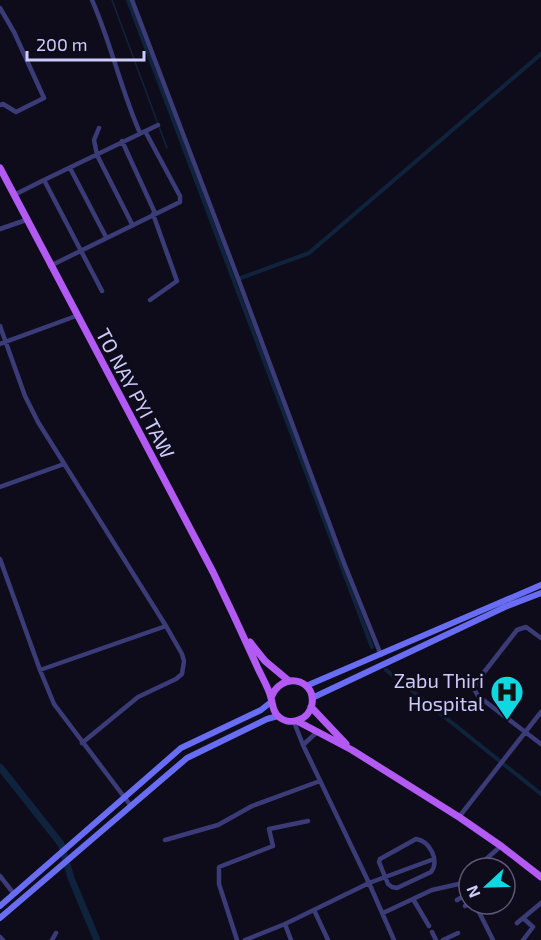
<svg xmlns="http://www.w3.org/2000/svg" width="541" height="940" viewBox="0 0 541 940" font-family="'Exo 2',sans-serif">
<rect width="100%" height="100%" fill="#0e0c1b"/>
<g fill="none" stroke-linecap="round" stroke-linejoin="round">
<!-- stream -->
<path stroke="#0f233d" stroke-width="1.5" d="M112 0 167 148"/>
<!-- canal -->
<path stroke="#0f233d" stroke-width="4" d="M128 0 372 647
M238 279 309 253 541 54
M386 670 541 794"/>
<!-- river -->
<path stroke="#0f233d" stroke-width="7" d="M0 767 61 844 71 878 97 940"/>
<!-- minor -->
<path stroke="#3b3c77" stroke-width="4.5" d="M92 0C111 43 121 90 140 133
M132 0 239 281 344 563 381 655
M0 8 14 32 44 98 16 112 3 104 0 105
M99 128 94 140 97 155 132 224
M122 141 155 213
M70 168 106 237
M14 195 44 180
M0 229 26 220
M50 266 180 202V196L145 131
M102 291 44 180 158 125
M150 300 177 281 153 214
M0 326 25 396 38 422 166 626 182 654 184 661 182 674 176 679 138 697 82 743
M0 344 76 316
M0 487 64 464
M0 559 40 670 54 704 131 806
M541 638 526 627 517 630 478 680 474 689 478 696 541 744
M40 670 166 626
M294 722 303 745 369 883 394 940
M303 745 317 732
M459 817 541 712
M416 839C430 841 440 861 431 872L397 888 392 887 388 884 379 862 380 859Z
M165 840 218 825 252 806 320 781
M476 868 501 846
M0 876 14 894
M413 899 429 926
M457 900 469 893
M475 904 493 940
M465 906 469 904
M314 910 328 940
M383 913 432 890 463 883 469 874
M517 923 541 903
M285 924 291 940
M432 932 436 940
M0 937 3 940
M52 940 56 933
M237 940 219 884V867L273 846 269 829 308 821
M245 940 285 924 369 883 434 859
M443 940 458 933
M523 940 533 927 523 918"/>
<!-- secondary -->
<path stroke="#696df4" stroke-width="6" d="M306 686 541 585
M312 698 505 607 541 593
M0 906 181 748 261 710 271 702
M0 918 187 758 267 719 278 716"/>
<!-- primary -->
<path stroke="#b25af3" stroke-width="7" d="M0 168 213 572C228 603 242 633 256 664 260 674 269 688 271 698 273 704 272 709 277 715 288 727 309 721 312 704 316 678 280 671 271 698
M250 642 265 661 289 681
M311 707 346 744
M297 721 352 750 459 817 501 846 541 877"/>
</g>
<!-- icons -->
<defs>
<g id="hospital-pin" transform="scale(1.725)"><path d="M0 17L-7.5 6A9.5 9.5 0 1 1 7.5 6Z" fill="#11d7e1" stroke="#0e0c1b"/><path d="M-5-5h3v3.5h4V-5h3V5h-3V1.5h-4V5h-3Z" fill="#111"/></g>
</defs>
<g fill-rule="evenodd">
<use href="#hospital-pin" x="507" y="692"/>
</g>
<g text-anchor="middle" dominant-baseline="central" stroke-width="6" stroke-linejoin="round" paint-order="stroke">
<!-- street labels -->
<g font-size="20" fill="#cecbfb" stroke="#0e0c1b">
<text transform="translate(136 393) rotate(62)">TO NAY PYI TAW</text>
</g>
<!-- poi labels -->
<g font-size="20" fill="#cecbfb" stroke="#0e0c1b" text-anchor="end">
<text x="484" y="680">Zabu Thiri<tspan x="484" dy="23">Hospital</tspan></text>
</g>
</g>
<!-- north arrow -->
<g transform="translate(487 886) rotate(248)"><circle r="28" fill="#0e0c1b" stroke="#5b5875" stroke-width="1.5"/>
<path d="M0-4.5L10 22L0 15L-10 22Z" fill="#11d7e1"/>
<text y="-9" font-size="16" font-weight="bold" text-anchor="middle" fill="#cecbfb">N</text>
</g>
<!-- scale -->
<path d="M27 51v9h117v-9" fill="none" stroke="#cecbfb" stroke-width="3"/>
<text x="36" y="51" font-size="18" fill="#cecbfb" stroke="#0e0c1b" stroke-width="4.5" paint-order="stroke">200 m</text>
</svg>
